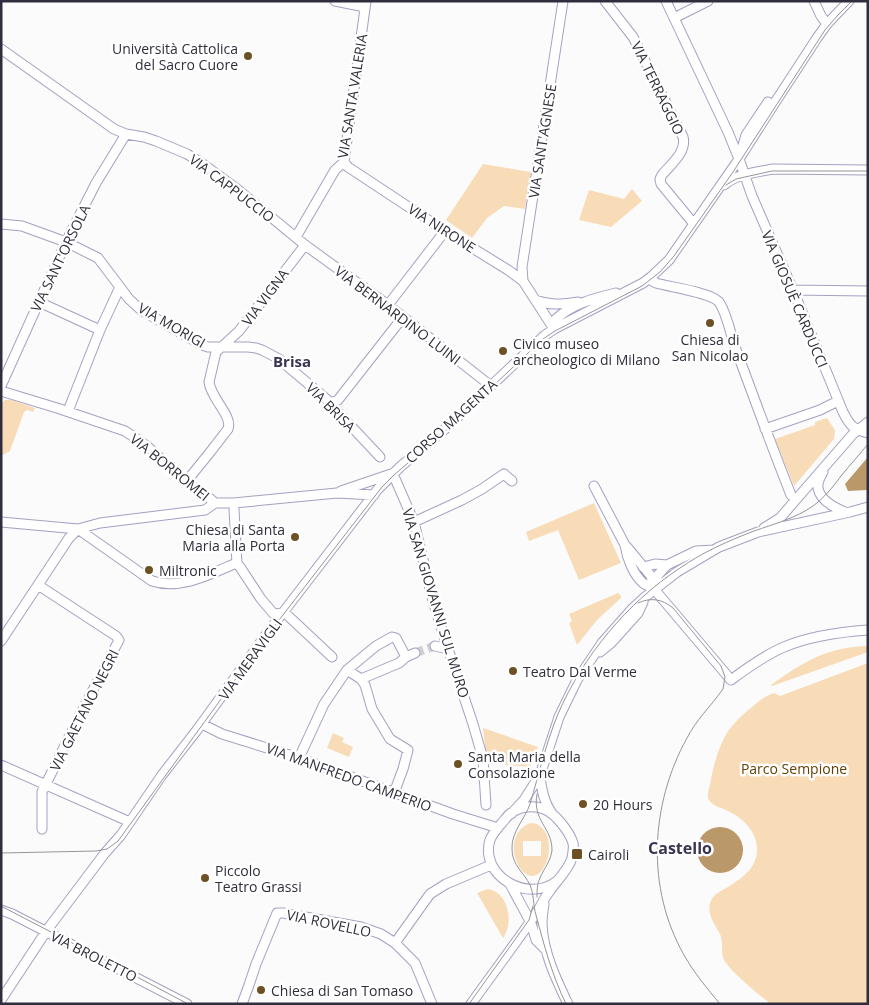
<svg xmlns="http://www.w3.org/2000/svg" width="869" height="1005" viewBox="0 0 869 1005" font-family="'Open Sans',sans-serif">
<rect width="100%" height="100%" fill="#fbfbfb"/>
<!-- green -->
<path fill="#f8dcb7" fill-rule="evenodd" d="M483 164 531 172 525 209 504 206 487 218 472 238 446 220Z
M632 189 642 201 611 227 579 220 589 190 624 199Z
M5 400H11L35 408 33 412 27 410 24 412 10 451 1 456V404Z
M827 418 835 430 834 439 794 486 775 439 815 425V422Z
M594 503 621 563 579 580 558 530 529 541 526 532Z
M618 593 621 596V598L597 620 577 645 569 623 572 621 569 614Z
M868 646V652L772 686 771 685C803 662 827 647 868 646Z
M868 663V1004H771C760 996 730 971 724 960 720 951 724 942 720 934 714 923 703 909 714 896 717 893 722 890 726 888 741 879 758 868 757 848 756 831 743 818 728 811 722 808 712 806 709 800 706 795 709 790 710 785 713 767 718 747 728 731 734 723 744 713 752 707 759 701 765 696 774 693L780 696Z
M483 728 538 747 530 767 507 765 486 756Z
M333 733 344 738 342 742 353 747 349 757 327 748Z
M531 823C538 823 542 827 546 833 557 856 536 895 518 865 510 850 513 828 531 823ZM523 841H541V856H523Z
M488 889C506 892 512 915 507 930 506 933 505 935 503 938L477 893Z"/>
<!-- water -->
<path fill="#bb9869" d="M868 457V490L848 491 845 484Z
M697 850a23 23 0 1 1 46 0a23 23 0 1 1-46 0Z"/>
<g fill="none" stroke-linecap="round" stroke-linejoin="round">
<!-- minor-tunnel -->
<path stroke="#d2d2d5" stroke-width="9" stroke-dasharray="9 4.5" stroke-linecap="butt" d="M415 653 435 646"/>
<!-- minor casing -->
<g stroke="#a5a0c2" stroke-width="11">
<path id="minor" d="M335 1 365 7
M605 1 633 37 683 137C687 152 671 164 662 175L660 179 661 184 694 224
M666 1 728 132 739 159 752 196 793 290 843 412C850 426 853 429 868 433
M814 1 821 16 827 24
M674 18 708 1
M1 49 114 129 126 134 144 137 156 141 187 154 200 162 237 189 305 245 388 305 491 386
M742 149 746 135 768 102
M344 162 348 167 445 231 508 270 523 281 554 329
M724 185C736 174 757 172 773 169L868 170
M1 224 22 226 66 242 98 258 129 299 141 310 202 345 208 347H248L256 348 262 350 279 359 331 403 335 409 380 457
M296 237 335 170 344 162 366 1
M649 279 656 283C670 287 708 292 718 301 725 308 731 334 734 344 753 395 771 445 791 495
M523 281 522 267 563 1
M793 290 868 291
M535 300C551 306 562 304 578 302
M39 302 100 330
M388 305 445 231
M554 329 555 320C571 304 595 298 616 293
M1 386 66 242 96 183 126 134
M1 391 57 408 125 431 147 446 186 482 208 497 215 503
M331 403 338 400 403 317
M68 411 100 330 120 287
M765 429 820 410 838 401
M823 472C820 477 817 482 818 488 820 500 835 508 845 512
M393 474 414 522 433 601 450 655 473 724 483 759 486 805
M186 482 211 451 228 429C233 416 211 399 209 382L216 352 239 331 305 245
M594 486 625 545C627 558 633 574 643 583 646 585 651 587 654 589L731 680C747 668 765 655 784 647 810 636 839 632 868 630
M341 491 391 474
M215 503H234L337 493 374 495
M234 509 237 564 240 567 261 599 273 613 279 614 284 612
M1 522 78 529 100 523 205 510 215 503
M414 522 462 500 482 489 504 474 512 481
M764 528 780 518 853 434 868 422
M78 529 152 581C179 590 209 575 234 564H237
M627 547 651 576 654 587
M643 567 655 564 667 565
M38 585 116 636 119 640 81 713 42 792V829
M654 589 657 576 667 565 696 551 714 550
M284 612 332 657
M1 641 69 538 78 529
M435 646 448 649
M600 652 611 643 638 613 643 602
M347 670 361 679 365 685 372 709 390 739 408 750 403 769 394 793
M361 679 399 663 406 657 415 653
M202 724 222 734 299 758 453 814 498 828
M299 758 324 704 347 670 376 646 392 637 396 638 406 657
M1 765 130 822
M540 775C541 788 544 802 551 812
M511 814 524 800 540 775 559 717 577 680 602 643 633 608 645 597 677 572 719 547 758 532 850 512 868 507
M510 884 531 923 536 940 546 950
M544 904C543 911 542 917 542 924 543 952 556 979 568 1004
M1 910 12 914 187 1004
M395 943 430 894 446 884 491 865
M1 1000 47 930 105 853 121 835 162 775 197 730 268 632 378 489 400 467 445 429 544 336 554 329 643 283 651 277 669 260 739 159 774 104 817 38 827 24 849 1
M242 1004 249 985 256 964 277 913H283L361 927 381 934 395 943 415 963 432 1004
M471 1004C493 973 516 943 537 912 542 905 544 898 549 892 556 881 568 871 572 858 573 853 574 848 573 843 569 831 555 813 544 809 532 805 522 806 511 813 507 816 504 821 501 824 497 829 492 834 490 840 479 875 527 904 557 881"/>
</g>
<!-- minor -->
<use href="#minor" stroke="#fff" stroke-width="9"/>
<!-- tram -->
<path stroke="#95949b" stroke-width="1" d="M726 185 736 179 772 171H868
M638 603C651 597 662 599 673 608L721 666 725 677 723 689C711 706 696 720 687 738 650 805 646 888 684 955 694 973 707 988 720 1004
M537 794C532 821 552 827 552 850 551 861 544 868 540 878 537 884 537 891 537 897
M1 853 96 851 107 849 118 841 269 633 382 487 394 475 443 433 543 339 555 331 642 286 660 272 674 256 733 172 825 30 838 15 852 1
M1 906 124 970 188 1004
M469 1004 529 920 533 906
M566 1004C552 975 544 945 536 915 533 905 534 894 530 885 524 872 512 866 512 849 511 832 525 819 530 804 539 774 546 743 558 714 583 656 627 603 680 568 703 552 728 541 754 531 774 524 796 518 813 506 824 498 833 487 841 476 850 465 859 455 868 444"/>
</g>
<!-- markers -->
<g fill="#6e5025" stroke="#fff" stroke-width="2">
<circle cx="248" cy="56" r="5"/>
<circle cx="710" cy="323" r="5"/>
<circle cx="503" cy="351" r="5"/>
<circle cx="295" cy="537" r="5"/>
<circle cx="149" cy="570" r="5"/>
<circle cx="513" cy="671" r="5"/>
<circle cx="458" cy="764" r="5"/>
<circle cx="583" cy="804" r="5"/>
<rect x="571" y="848" width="12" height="12" rx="2.5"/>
<circle cx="205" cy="878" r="5"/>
<circle cx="261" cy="990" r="5"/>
</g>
<g text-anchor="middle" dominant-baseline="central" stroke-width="5" stroke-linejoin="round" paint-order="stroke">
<!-- poi labels -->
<g font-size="14" fill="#302e3c" stroke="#fff" text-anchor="start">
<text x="238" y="48" text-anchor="end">Università Cattolica<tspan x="238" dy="16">del Sacro Cuore</tspan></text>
<text x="710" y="339" text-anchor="middle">Chiesa di<tspan x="710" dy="16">San Nicolao</tspan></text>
<text x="513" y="343">Civico museo<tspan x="513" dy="16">archeologico di Milano</tspan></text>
<text x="285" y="529" text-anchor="end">Chiesa di Santa<tspan x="285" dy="16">Maria alla Porta</tspan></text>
<text x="159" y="570">Miltronic</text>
<text x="523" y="671">Teatro Dal Verme</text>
<text x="468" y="756">Santa Maria della<tspan x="468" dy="16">Consolazione</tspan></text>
<text x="593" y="804">20 Hours</text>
<text x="588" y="854">Cairoli</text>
<text x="215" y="870">Piccolo<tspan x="215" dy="16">Teatro Grassi</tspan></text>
<text x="271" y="990">Chiesa di San Tomaso</text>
</g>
<!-- street labels -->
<g font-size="14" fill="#302e3c" stroke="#fff">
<text transform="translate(658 88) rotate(64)">VIA TERRAGGIO</text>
<text transform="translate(352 96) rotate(-81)">VIA SANTA VALERIA</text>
<text transform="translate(542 141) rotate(-81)">VIA SANT'AGNESE</text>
<text transform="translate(232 188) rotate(37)">VIA CAPPUCCIO</text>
<text transform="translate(442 228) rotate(33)">VIA NIRONE</text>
<text transform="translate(60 258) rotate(-64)">VIA SANT'ORSOLA</text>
<text transform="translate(265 297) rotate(-53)">VIA VIGNA</text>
<text transform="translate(795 299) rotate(67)">VIA GIOSUÈ CARDUCCI</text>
<text transform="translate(398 315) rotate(37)">VIA BERNARDINO LUINI</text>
<text transform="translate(172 325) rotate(30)">VIA MORIGI</text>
<text transform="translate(331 407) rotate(45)">VIA BRISA</text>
<text transform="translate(451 421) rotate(-42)">CORSO MAGENTA</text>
<text transform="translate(170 467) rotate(39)">VIA BORROMEI</text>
<text transform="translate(436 603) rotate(73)">VIA SAN GIOVANNI SUL MURO</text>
<text transform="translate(250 659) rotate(-54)">VIA MERAVIGLI</text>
<text transform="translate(84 710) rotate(-63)">VIA GAETANO NEGRI</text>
<text transform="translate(349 777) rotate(20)">VIA MANFREDO CAMPERIO</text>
<text transform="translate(329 923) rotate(12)">VIA ROVELLO</text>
<text transform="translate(94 956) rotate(27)">VIA BROLETTO</text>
</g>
<!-- park labels -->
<g font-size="14" fill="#644103" stroke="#fff">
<text x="794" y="768">Parco Sempione</text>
</g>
<!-- neighbourhood labels -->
<g font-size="15" font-weight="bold" fill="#3a3552" stroke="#fff">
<text x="292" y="361">Brisa</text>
</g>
<!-- quarter labels -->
<g font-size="16" font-weight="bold" fill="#3a3552" stroke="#fff">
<text x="680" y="848">Castello</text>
</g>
</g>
<!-- border -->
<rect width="869" height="1005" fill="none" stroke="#302e3c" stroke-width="5"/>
</svg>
